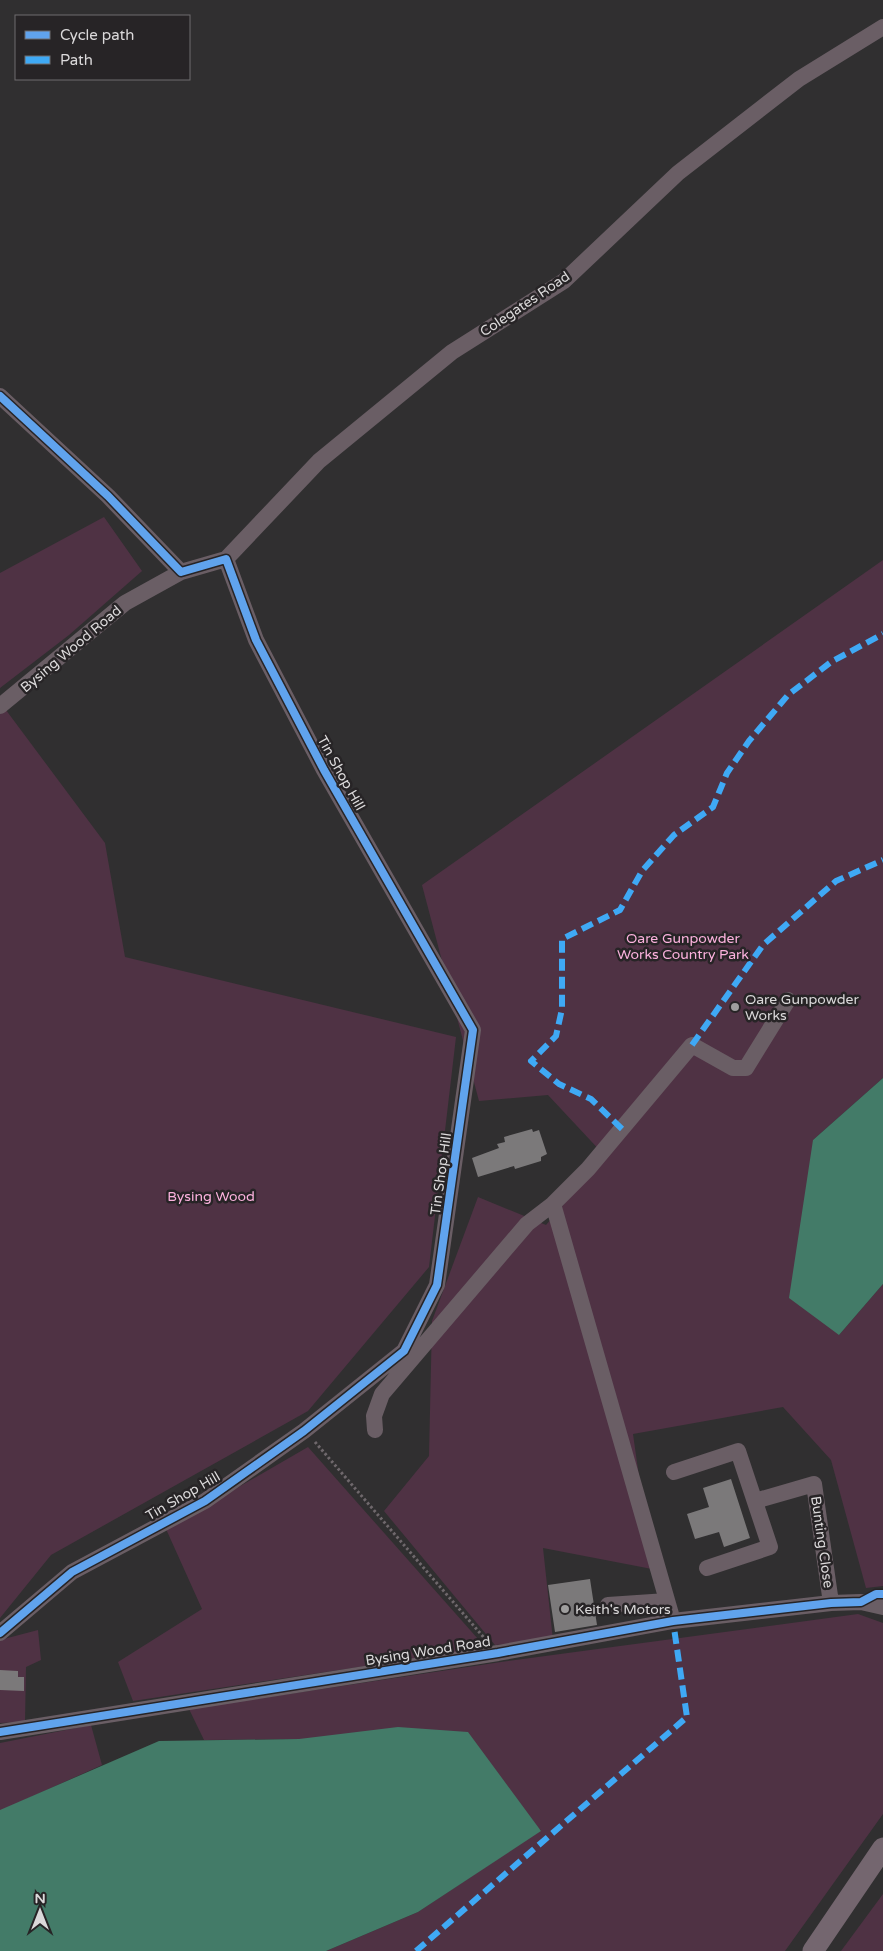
<svg xmlns="http://www.w3.org/2000/svg" width="883" height="1951" viewBox="0 0 883 1951" font-family="'Varela Round',sans-serif">
<rect width="100%" height="100%" fill="#302f30"/>
<!-- green -->
<path fill="#4f3244" d="M104 517 142 571 69 635 0 688V573Z
M883 560V1078L813 1140 839 1335 883 1284V1586L866 1588 831 1460 783 1407 633 1434 652 1569 543 1548 553 1640 495 1645 384 1511 429 1456 432 1321 478 1197 546 1225 605 1156 548 1095 479 1101 422 885Z
M0 702 105 843 125 957 456 1037 429 1267 308 1411 51 1555 0 1618Z
M308 1447 486 1648 133 1701 118 1662 202 1609 166 1529Z
M858 1614 883 1623V1814L785 1951H326L418 1912 541 1830 299 1739 204 1740 189 1709 501 1662Z
M38 1630 41 1660 26 1667 25 1722 0 1723V1640Z
M91 1725 102 1765 0 1811V1743Z
M883 1894V1951H841Z"/>
<!-- water -->
<path fill="#437b68" d="M883 1078V1284L839 1335 789 1298 813 1140Z
M398 1727 468 1732 541 1831 418 1912 326 1951H0V1810L159 1741 299 1739Z"/>
<!-- building -->
<path fill="#7b797a" d="M532 1129 533 1132 539 1130 547 1154 541 1157V1161L515 1169 514 1166 478 1177 472 1158 499 1148 497 1144 505 1142 504 1137Z
M731 1479 750 1538 724 1547 719 1532 695 1539 687 1514 709 1507 703 1488Z
M590 1579 597 1625 555 1632 548 1585Z
M0 1670 18 1671V1677H24V1691L0 1690Z"/>
<g fill="none" stroke-linecap="round" stroke-linejoin="round">
<!-- path -->
<path stroke="#6f686c" stroke-width="3" stroke-dasharray="2.5 2.5" stroke-linecap="butt" d="M315 1442 486 1640"/>
<!-- minor -->
<path stroke="#6a5e65" stroke-width="16" d="M0 396 108 496 181 572
M226 559 319 461 452 352 564 281 678 173 799 79 883 27
M0 706 125 603 181 572 226 559
M375 1430 374 1416 382 1394 527 1224 553 1204
M674 1472 738 1451 770 1547 707 1568
M755 1501 814 1484 831 1603
M608 1605 667 1601
M673 1621 553 1204 588 1169 692 1045 733 1068H746L788 1000
M0 1633 72 1572 205 1501 304 1431 404 1351 437 1285 473 1030 324 770 256 640 226 559
M0 1732 498 1653 673 1621 831 1603 861 1602 883 1607"/>
<!-- major -->
<path stroke="#74666f" stroke-width="21" d="M813 1951 883 1848"/>
<!-- quiet -->
<path stroke="#3fa9f5" stroke-width="6" stroke-dasharray="12 6" stroke-linecap="butt" d="M692 1045 763 945 836 881 883 860
M622 1129 591 1099 559 1084 531 1061 556 1036 562 1009V939L620 910 642 871 674 835 713 807 727 773 749 741 788 695 831 662 883 634
M416 1951 687 1717 673 1621"/>
<!-- cycleway casing -->
<g stroke="#272426" stroke-width="11">
<path id="cycleway" d="M0 396 108 496 181 572 226 559 256 640 324 770 473 1030 437 1285 404 1351 304 1431 205 1501 72 1572 0 1633
M0 1732 498 1653 673 1621 831 1603 861 1602 876 1594H883"/>
</g>
<!-- cycleway -->
<use href="#cycleway" stroke="#60a3ed" stroke-width="8"/>
</g>
<!-- markers -->
<g fill="#9f9e9e" stroke="#272426" stroke-width="2">
<circle cx="735" cy="1007" r="5"/>
<circle cx="565" cy="1609" r="5"/>
</g>
<g text-anchor="middle" dominant-baseline="central" stroke-width="5" stroke-linejoin="round" paint-order="stroke">
<!-- street labels -->
<g font-size="14" fill="#dbd9da" stroke="#272426">
<text transform="translate(525 304) rotate(-34)">Colegates Road</text>
<text transform="translate(71 649) rotate(-40)">Bysing Wood Road</text>
<text transform="translate(341 773) rotate(61)">Tin Shop Hill</text>
<text transform="translate(441 1174) rotate(-82)">Tin Shop Hill</text>
<text transform="translate(183 1496) rotate(-30)">Tin Shop Hill</text>
<text transform="translate(822 1542) rotate(82)">Bunting Close</text>
<text transform="translate(428 1651) rotate(-9)">Bysing Wood Road</text>
</g>
<!-- park labels -->
<g font-size="14" fill="#fcb2de" stroke="#272426">
<text x="683" y="938">Oare Gunpowder<tspan x="683" dy="16">Works Country Park</tspan></text>
<text x="211" y="1196">Bysing Wood</text>
</g>
<!-- poi labels -->
<g font-size="14" fill="#dbd9da" stroke="#272426" text-anchor="start">
<text x="745" y="999">Oare Gunpowder<tspan x="745" dy="16">Works</tspan></text>
<text x="575" y="1609">Keith's Motors</text>
</g>
</g>
<!-- legend -->
<rect x="15" y="15" width="175" height="65" fill="#272426" stroke="#6f6c6e"/>
<rect x="25" y="31" width="25" height="8" fill="#60a3ed" stroke="#6f6c6e"/>
<text x="60" y="40" font-size="15" fill="#dbd9da">Cycle path</text>
<rect x="25" y="56" width="25" height="8" fill="#3fa9f5" stroke="#6f6c6e"/>
<text x="60" y="65" font-size="15" fill="#dbd9da">Path</text>
<!-- north arrow -->
<g transform="translate(40 1911)" stroke="#272426" stroke-width="4" paint-order="stroke">
<path d="M0-4L9 19L0 12L-9 19Z" fill="#dbd9da"/>
<text y="-8" font-size="14" font-weight="bold" text-anchor="middle" fill="#dbd9da">N</text>
</g>
</svg>
